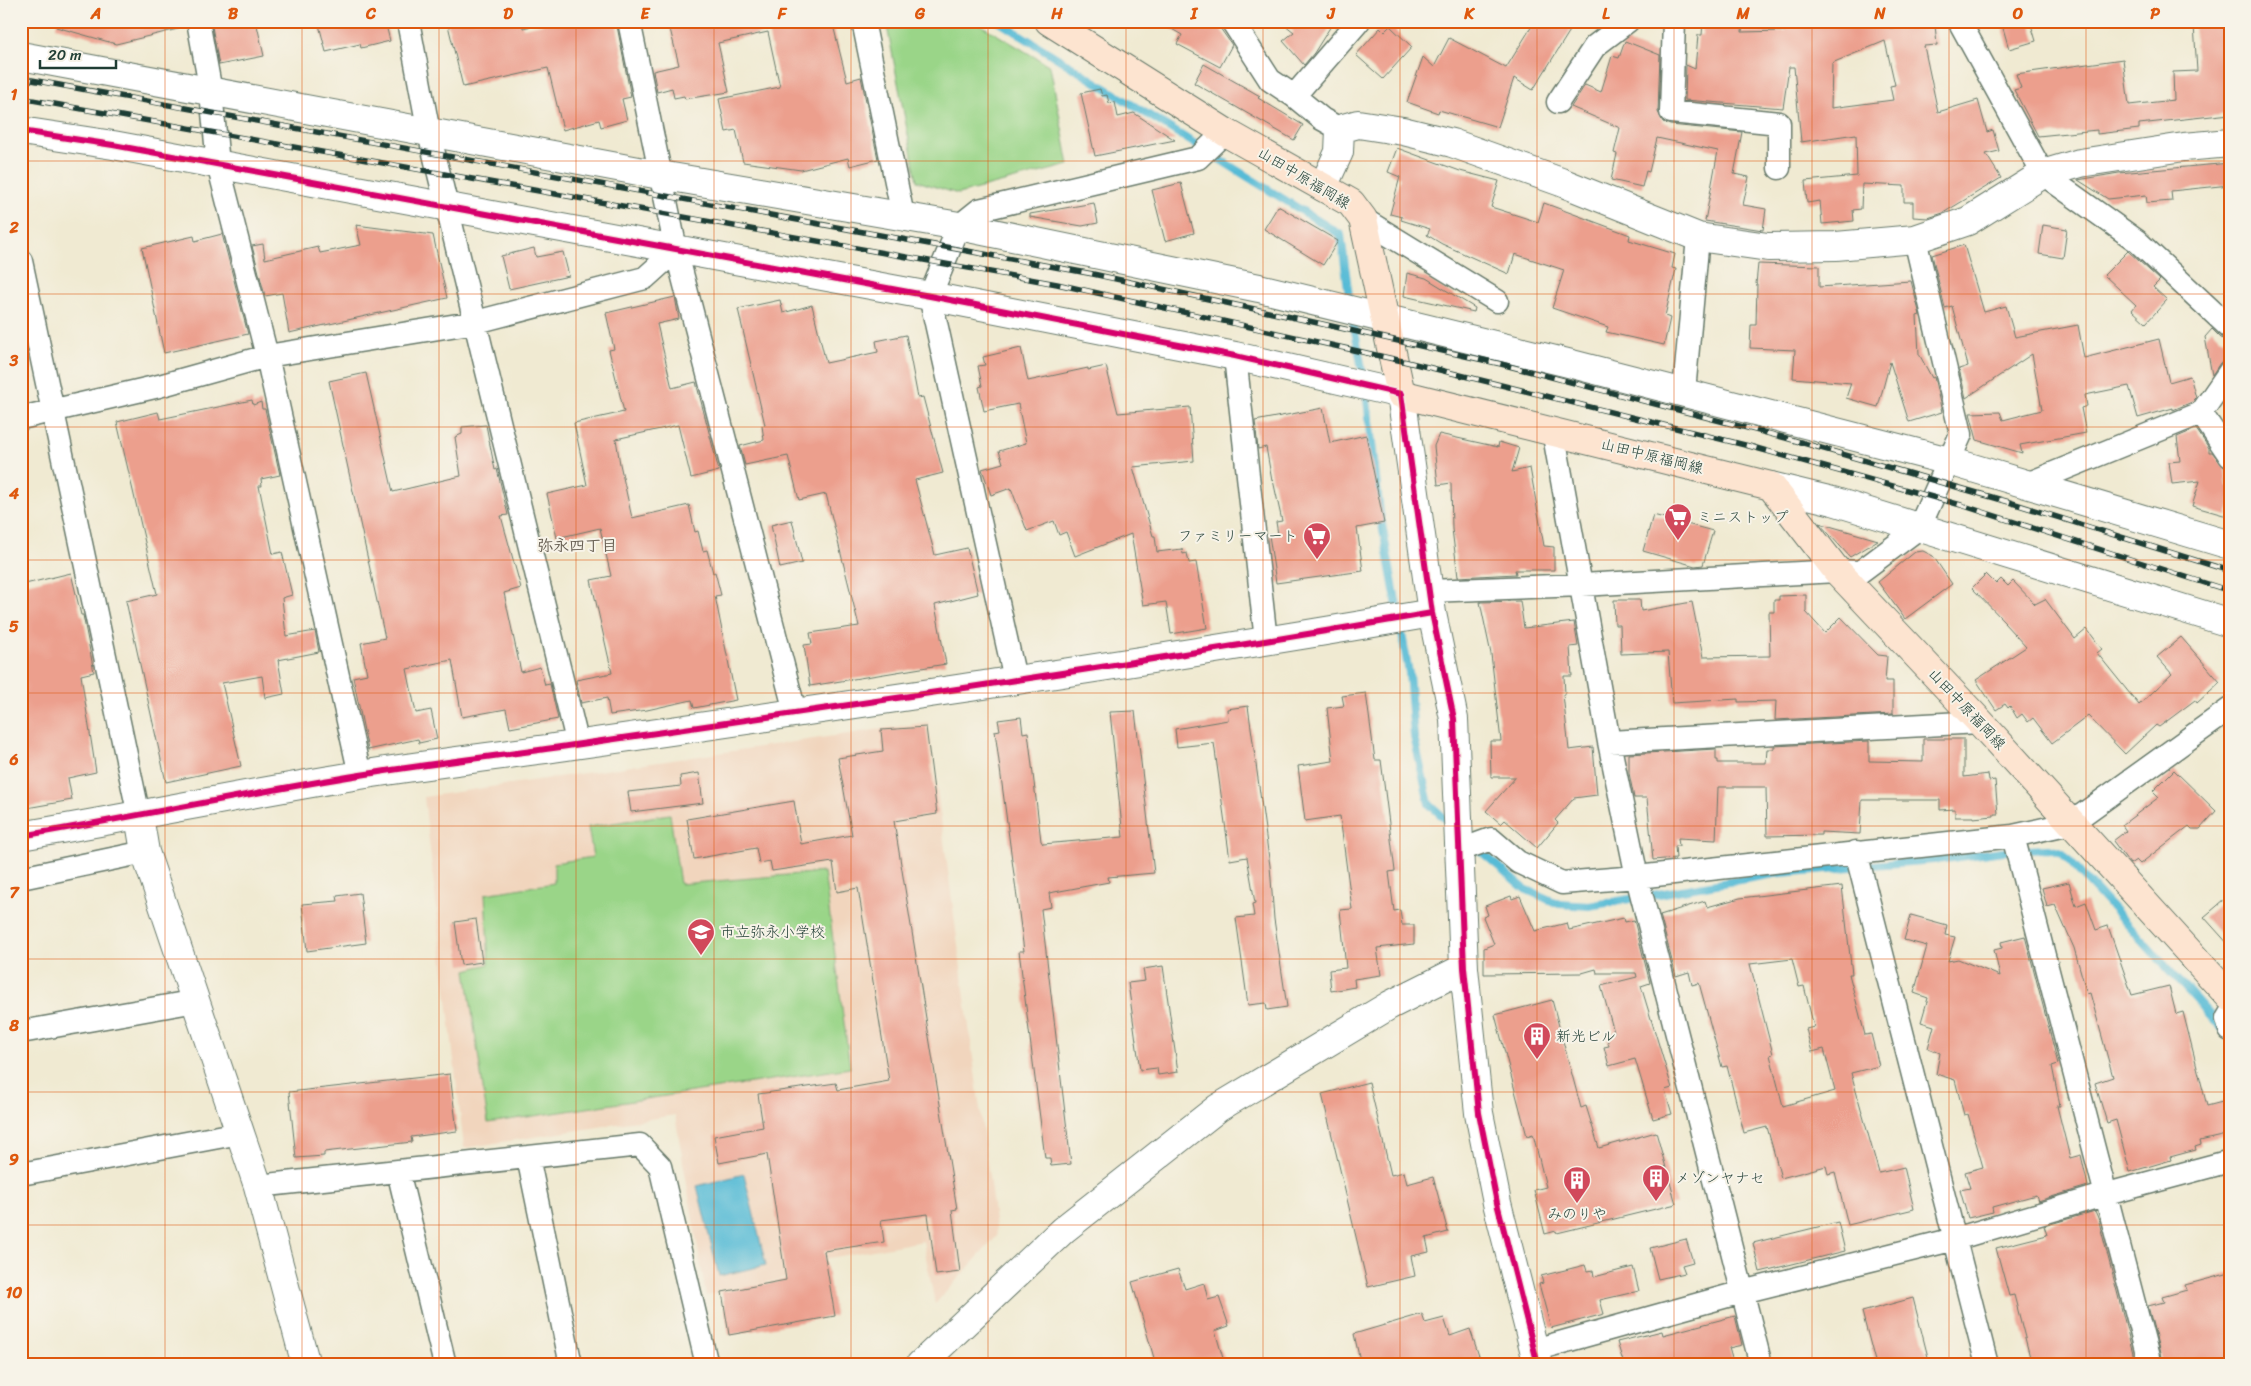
<svg xmlns="http://www.w3.org/2000/svg" width="2251" height="1386" viewBox="0 0 2251 1386" font-family="Sriracha,'Klee One',sans-serif">
<rect width="100%" height="100%" fill="#f7f3e8"/>
<filter id="ink" filterUnits="userSpaceOnUse"><feTurbulence type="fractalNoise" baseFrequency=".02" numOctaves="2"/><feDisplacementMap in="SourceGraphic" scale="10" xChannelSelector="R" yChannelSelector="G"/><feConvolveMatrix kernelMatrix="1 2 1 2 8 2 1 2 1" color-interpolation-filters="sRGB"/></filter>
<filter id="wash" filterUnits="userSpaceOnUse"><feTurbulence type="fractalNoise" baseFrequency=".0096" numOctaves="4" result="noise"/><feDisplacementMap in="SourceGraphic" scale="20" xChannelSelector="R" yChannelSelector="G"/><feGaussianBlur stdDeviation="1.12" result="paint"/><feColorMatrix in="noise" values="0 0 0 0 0 0 0 0 0 0 0 0 0 0 0 0 0 1.4 0 .05"/><feComposite in="paint" operator="in"/></filter>
<g filter="url(#wash)">
<rect width="100%" height="100%" fill="#f0ead2"/>
<!-- built -->
<path fill="#f1d5bd" d="M928 722 997 1236 935 1304 923 1241 785 1266 787 1278 706 1296 675 1115 464 1148 424 797Z"/>
<!-- green -->
<path fill="#9ad588" stroke="#5c895e" d="M886 21H974L1050 66 1069 165 958 194 917 181Z
M670 814 680 884 824 872 850 1068 488 1123 466 970 489 964 485 894 554 883V863L593 857 588 827Z"/>
<!-- water -->
<path fill="#57bbd6" stroke="#3b7c85" d="M744 1174 766 1265 719 1276 697 1186Z"/>
<g fill="none" stroke-linecap="round" stroke-linejoin="round">
<!-- stream -->
<path stroke="#57bbd6" stroke-width="8" d="M998 21 1341 235 1350 304
M1352 315 1364 380
M1366 391 1380 513 1409 673 1414 737 1429 804 1452 825
M1477 848 1525 889 1559 904 1589 906 1780 873 1945 859 2003 851 2049 849 2062 853 2222 1028"/>
</g>
<g id="blocks">
<!-- building -->
<path fill="#ec9f8d" fill-rule="evenodd" d="M57 21H177L178 29 116 44 56 27Z
M211 21H256L264 56 219 65Z
M318 21H385L390 41 361 48 360 44 326 52Z
M447 21H522L523 28 556 21H616L631 97 622 99 627 120 601 127 599 120 563 130 548 68 463 87Z
M668 21H832L847 81 861 77 878 159 850 166 848 158 801 170 743 162 736 130 726 132 719 99 780 87 768 32 718 43 729 92 685 99 684 96 674 98 672 88 657 92 653 71 679 65Z
M1158 21H1215L1232 45 1220 67 1177 44 1182 35Z
M1280 21H1334L1314 53 1304 65 1283 41 1294 32Z
M1535 21H1576L1533 90 1514 78 1498 127 1439 110 1438 113 1407 102 1423 57 1434 67 1449 38 1506 68Z
M1721 21H1743L1742 32 1785 31V23H1806L1805 21H1887L1890 28 1935 25 1937 45 1924 46 1938 112 1978 100 1987 132 1993 130 1999 151 1986 154 2001 178 1943 213 1928 218 1913 217V202H1904V186L1862 184 1861 209 1853 210 1854 221 1822 224 1820 201 1807 203 1805 181 1857 176 1856 134 1801 142 1794 67H1789L1783 108 1685 100 1686 65 1695 69 1698 35H1702L1703 22 1720 24ZM1885 41 1895 85 1890 86 1893 100 1831 108 1832 63Z
M2001 21H2030L2036 41 2009 49Z
M2205 21H2229L2230 114 2139 124V129L2097 134V130L2038 136 2014 90 2021 88 2016 74 2123 59 2129 105 2174 100 2173 72 2197 71 2194 25 2206 24Z
M1390 26 1412 47 1383 79 1356 55 1380 28 1384 32Z
M1625 41 1660 55 1658 112 1663 122 1670 125 1742 132 1734 174 1749 177 1743 205 1766 209 1763 230 1705 221 1718 151 1657 138 1649 172 1646 171 1642 187 1611 180 1617 154 1614 153 1620 128 1571 107 1585 85 1601 92 1612 56 1619 58Z
M1204 64 1260 96 1258 98 1303 125 1294 140 1194 83Z
M1100 89 1102 96 1107 95 1109 103 1115 102 1118 117 1134 113 1175 140 1095 156 1081 93Z
M1397 148 1460 171 1499 181 1491 207 1538 222 1544 203 1630 235 1629 240 1675 254 1672 268 1676 269 1665 316 1670 318 1664 345 1606 332 1608 327 1552 308 1564 270 1515 254 1509 274 1442 244 1427 235 1430 229 1401 220 1402 217 1390 214 1400 177 1388 172Z
M2230 163V185L2171 191 2172 201 2147 203 2146 195 2108 199 2078 180 2119 173Z
M1181 183 1194 233 1165 241 1152 190Z
M1094 203 1098 223 1082 226 1030 217V214Z
M1278 206 1338 241 1323 265 1264 229Z
M356 225 433 235 447 298 289 333 282 293 265 296 252 246 263 244 265 259 318 247 320 253 361 245Z
M2043 225 2067 229 2063 258 2039 254Z
M222 234 248 334 164 353 142 248 194 236 195 241Z
M1964 245 1984 312 2006 306 2015 337 2078 325 2084 358 2159 339 2169 382 2190 376 2196 398 2192 402 2173 410V408L2138 418 2129 386 2085 395 2087 406 2081 408 2086 433 2020 445 2022 453 1977 440 1970 413 2000 412 2003 420 2042 410 2032 354 1966 398 1959 369 1968 366 1952 306 1945 308 1932 255Z
M534 248 536 257 563 252 569 276 509 289 501 256Z
M2128 251 2160 280 2153 287 2167 300 2146 323 2132 310 2136 305 2104 275Z
M1758 264 1819 266V287L1911 281 1920 315 1917 316 1919 354 1932 378 1934 377 1942 412 1909 422 1890 362 1878 407 1846 398 1851 383 1793 378 1795 350 1750 348 1751 325H1756L1757 284H1756Z
M1407 273 1426 278 1475 308 1474 312 1404 296Z
M675 297 679 319 657 324 672 388 696 382 719 471 691 478 678 425 616 439 620 464 632 518 689 505 695 532 698 531 703 551 707 550 713 573 715 572 721 595 715 596 736 700 694 708 692 700 647 710 610 715 607 698 581 703 576 680 612 673 591 580 611 576 600 528 557 538 547 494 587 485 574 423 624 412 609 350 614 349 606 313Z
M780 300 783 313 812 305 826 363 878 352 876 341 906 335 918 398 923 397 943 473 915 480 935 555 967 548 978 594 935 605 946 664 810 686 804 645 812 644 810 633 859 626 826 494 799 500 788 456 745 465 740 446 764 440 762 426 765 425 738 309Z
M2212 329 2221 338 2230 341V358L2220 363 2212 375 2205 337Z
M1021 348 1028 381 1088 368V370L1106 366 1118 413 1190 407 1194 461 1133 467 1153 536H1155L1157 552 1182 549 1183 554 1187 553 1189 563 1196 562 1207 628 1171 634 1166 602 1143 605 1131 534 1075 556 1066 532 1059 535 1054 521 1027 531 1011 488 991 495 982 469 1003 463 999 451 1026 443 1018 404 984 411 979 387 982 386 978 366 985 365 983 357Z
M366 373 393 492 461 476 455 437 462 434V427L486 425 495 470 497 469 508 515 501 516 521 588 504 593 521 672 540 667 545 685 550 684 558 719 510 728 506 709 462 717 452 660 407 669 416 713 431 710 437 739 419 743 418 739 368 750 353 677 367 674 361 643 385 638 329 381Z
M252 400 253 405 261 402 262 409H265L280 475 261 479 262 486H259L273 554 282 552 292 595 282 598 286 636 315 631 319 652 278 660 284 694 265 698 262 676 222 683 241 766 166 782 126 601 157 594 117 422 158 412 160 419Z
M1323 408 1330 443 1366 435 1384 523 1357 528 1363 571 1276 583 1269 535 1278 534 1276 522 1282 521 1273 480 1272 481 1266 447 1258 449 1255 421Z
M2196 429 2209 448V452H2212L2225 468 2227 486 2230 487V506L2227 516 2192 506 2200 481 2172 484 2169 462 2180 461 2177 437Z
M1439 434 1498 447 1499 442 1519 448 1512 472 1530 468 1544 546 1554 547V570H1515L1516 574 1458 577 1452 529 1451 483 1438 485 1434 446Z
M1653 515 1713 531 1703 565 1695 566 1643 551Z
M792 520 802 563 780 568 771 525Z
M1819 523 1878 540 1850 557Z
M1923 551 1933 556 1952 584 1905 619 1878 582 1915 552Z
M71 573 81 615H83L94 672 81 675 96 772 68 778 72 800 21 809V689H24L21 671V585Z
M1986 574 1996 584 2001 579 2008 586 2013 581 2035 604 2045 599 2075 639 2087 629 2102 649 2097 653 2139 705 2172 674 2157 657 2181 637 2220 682 2197 703 2195 700 2159 727 2156 725 2125 754 2088 716 2052 743 2033 718 2028 722 2022 714 2017 718 2010 706 2008 708 2005 704 1996 710 1976 680 2026 647 2004 623 2005 622 1972 588Z
M1806 595V612L1825 633 1841 617 1878 655 1887 656 1885 681H1893V714L1775 720 1776 701 1738 702V699L1672 703 1668 652 1621 654 1620 625H1615L1614 600H1640L1641 611 1692 602 1703 657 1770 656 1769 612H1774V600H1779V596Z
M1520 601 1524 628 1574 622 1578 646 1570 647 1572 676H1564L1565 694H1563L1569 750 1593 747 1597 795 1574 798 1555 820 1558 823 1537 848 1505 820 1501 824 1486 811 1516 777H1491L1490 741H1501L1491 654 1480 602Z
M1366 693 1375 760H1381L1395 871 1389 872 1394 911 1400 910 1402 925H1414V944L1377 948 1381 975 1354 979 1355 987 1331 991 1329 970 1346 968 1340 910 1352 909 1340 816 1305 821 1298 766 1333 761 1327 708 1344 706 1342 696Z
M1248 706 1270 866 1274 919 1287 1007 1267 1010 1266 1003 1248 1005 1236 918 1254 916 1252 904 1255 903 1247 857 1230 860 1214 743 1177 747 1175 729 1228 720 1227 709Z
M1135 711 1154 873 1108 877 1109 882 1049 893 1051 907 1041 909 1071 1164 1051 1166 1050 1158H1045L1019 951H1024L995 731 1000 730 998 720 1021 717 1023 733 1028 732 1041 841 1043 844 1123 837 1110 712Z
M926 727 937 814 894 821 957 1209 952 1210 960 1272 936 1275 928 1214 881 1220 884 1242 824 1251 835 1316 729 1335 722 1292 786 1280 767 1154 719 1163 714 1136 763 1127 758 1094 836 1083 838 1090 889 1081 858 888 837 892 833 862 772 871 770 861 759 863 756 848 694 859 687 819 794 801 801 844 852 835 838 758 883 751 881 730Z
M1923 739H1964V777L1988 774 1989 781 1995 780 1998 814H1994V816L1973 818V817H1955V809L1940 810V800H1862L1860 834 1821 832V835L1767 836 1766 787H1718L1716 840 1678 838 1679 846H1675L1676 858 1653 860 1647 798H1634L1629 773V754L1716 749V760H1718V763H1766L1767 749H1774V746L1869 741V761L1923 762Z
M2174 770 2216 811 2200 829H2192L2189 826 2140 864 2136 860 2130 864 2113 841 2126 831 2122 825 2159 797 2153 791Z
M699 773 703 803 631 812 628 792 681 786 680 776Z
M2069 882 2076 906 2086 902 2096 930 2108 926 2132 995 2169 986 2176 1014 2183 1012 2207 1106 2230 1100V1134L2200 1141 2201 1145 2195 1147 2196 1150 2170 1157 2171 1160 2130 1172 2116 1120 2107 1123 2095 1083 2113 1077 2090 993 2087 994 2074 948 2055 905 2047 907 2042 888Z
M1842 886 1852 974H1849L1865 1035 1871 1034 1879 1066 1851 1073 1879 1173 1904 1167 1914 1209 1848 1225 1835 1172 1828 1174 1826 1166 1781 1178 1767 1127 1744 1133 1727 1066 1722 1067 1699 983 1692 985 1689 972 1676 976 1660 915 1705 901 1707 907 1740 898ZM1792 959 1799 987 1804 986 1814 1027 1806 1029 1812 1052 1824 1049 1835 1091 1783 1106 1770 1055 1773 1054 1750 964Z
M360 893 366 943 307 951 302 904 338 901 337 896Z
M2230 895V946L2204 917Z
M1511 896 1512 899 1520 896 1535 931 1567 923 1569 930 1624 918 1625 922 1634 920 1650 983 1641 986 1672 1088 1665 1090 1672 1114 1653 1119 1635 1059 1609 1066 1604 1047 1609 1046 1606 1034 1614 1032 1601 986 1637 977 1636 973H1597L1596 969 1582 973 1484 974V948L1494 944 1483 917 1488 915 1485 906Z
M1911 915 1947 925 1945 935 1955 937 1948 961 1958 959 2000 976 1994 950 2002 948 2001 942 2025 936 2058 1064 2052 1066 2060 1106H2057L2070 1158 2081 1155 2088 1186 2038 1201 2036 1195 1992 1207 1993 1212 1968 1218 1960 1190 1970 1188 1965 1172 1983 1167 1968 1114 1964 1115 1955 1080 1936 1074 1940 1053 1928 1048 1934 1026 1921 1022 1928 998 1914 993 1927 946 1904 940Z
M476 919 482 962 461 965 455 922Z
M1163 966 1178 1072 1158 1075 1157 1068 1140 1070 1128 983 1145 981 1143 969Z
M1552 1000 1581 1108 1586 1106 1599 1148 1656 1132 1676 1204 1557 1233 1556 1231 1545 1234 1534 1190 1546 1187 1533 1134 1527 1136 1495 1015Z
M450 1074 457 1131 411 1137 412 1142 324 1152V1156L296 1158 289 1092Z
M1369 1082 1391 1175 1404 1172 1407 1184 1433 1177 1448 1232 1426 1238 1429 1252 1411 1256 1415 1276 1368 1287 1322 1094Z
M2095 1211 2098 1218 2136 1365H2032L2014 1295 2009 1296 1996 1248 2047 1235 2044 1226Z
M1838 1222 1845 1251 1760 1272 1753 1243Z
M1686 1239 1693 1262 1682 1265 1685 1273 1658 1279 1650 1248Z
M1585 1265 1587 1271 1593 1270 1594 1277 1633 1267 1639 1291 1600 1300 1604 1314 1551 1328 1539 1284 1543 1283 1541 1276Z
M1178 1269 1185 1289 1204 1283 1208 1300 1219 1297 1229 1326 1215 1331 1225 1365H1156L1132 1282Z
M2230 1273V1365H2163L2148 1306 2164 1302 2162 1297 2187 1290 2185 1285Z
M1913 1298 1930 1365H1876L1862 1312Z
M1422 1314 1425 1323 1444 1318 1450 1336 1470 1329 1482 1365H1361L1354 1334Z
M1735 1316 1742 1345 1729 1348 1734 1365H1624L1617 1342 1662 1331 1663 1335Z"/>
</g>
</g>
<g filter="url(#ink)">
<use href="#blocks" fill-opacity="0" stroke="#687a6b" stroke-width="1"/>
<g fill="none" stroke-linecap="round" stroke-linejoin="round">
<!-- minor casing -->
<g stroke="#687a6b" stroke-width="25">
<path id="minor" d="M198 21 211 92 218 164 267 356 360 775
M408 21 429 133 578 745
M629 21 676 250 795 712
M863 21 903 216
M1232 21 1270 80 1294 96 1322 119 1340 129
M1674 21 1671 112 1779 123V168
M1959 21 2043 174 2137 241 2230 328
M1294 96 1359 21
M1558 102 1595 46 1628 21
M1363 219 1497 301
M21 261 139 816
M1235 356 1266 641
M2230 371 2201 413 2230 456
M1684 392 1698 237
M21 418 159 386 267 356 476 322 645 278 676 250
M1553 430 1609 742 1637 877 1761 1365
M2027 484 2201 413
M1429 591 1581 585 1837 571 1860 572 1919 528 1961 434 1915 239
M1015 679 930 296 959 226 979 210 1198 158 1225 132
M1609 742 1980 722
M2013 836 2150 1365
M1458 851 1491 839 1518 862 1562 883 1637 877 2013 836 2071 823 2230 709
M1856 852 1987 1365
M21 878 145 852
M2230 1014 2227 1019 2230 1030
M21 1032 196 1001
M528 1157 571 1365
M398 1171 445 1365
M21 1174 240 1133
M258 1186 640 1145 660 1166 707 1365
M1534 1350 1742 1292 1955 1239 2107 1194 2230 1161"/>
</g>
<!-- tertiary casing -->
<g stroke="#687a6b" stroke-width="30">
<path id="tertiary" d="M21 56 660 175 959 226 1259 288 1568 363 1949 461 2230 545
M21 131 113 145 930 296 1235 356 1401 394 1432 613 1454 719 1464 968 1479 1113 1497 1203 1538 1365
M1323 187 1339 152 1340 129 1358 124 1403 131 1452 143 1561 182 1698 237 1768 247 1836 246 1915 239 1968 221 2043 174 2080 163 2184 147 2230 143
M1771 486 1833 501 2230 623
M139 816 145 852 258 1186 306 1365
M21 836C135 817 247 793 360 775 433 763 507 755 581 744 865 703 1149 662 1432 613
M920 1365 1063 1230 1218 1108 1390 1005 1464 968"/>
</g>
<!-- secondary casing -->
<g stroke="#687a6b" stroke-width="30">
<path id="secondary" d="M1049 21 1225 132 1351 203 1363 219 1401 394 1771 486 1837 571 1980 722 2230 997"/>
</g>
<!-- minor -->
<use href="#minor" stroke="#fff" stroke-width="22"/>
<!-- tertiary -->
<use href="#tertiary" stroke="#fff" stroke-width="28"/>
<!-- secondary -->
<use href="#secondary" stroke="#fde4d0" stroke-width="28"/>
<!-- rail casing -->
<g stroke="#1f3d34" stroke-width="5.5">
<path id="rail" d="M21 78 1093 274 1291 317 1501 364 1786 438 2009 502 2230 571
M21 98 1057 284 1407 362 1749 446 1961 505 2230 591"/>
</g>
<!-- rail -->
<use href="#rail" stroke="#f7f3e8" stroke-width="4" stroke-dasharray="11" stroke-linecap="butt"/>
<!-- cycleway casing -->
<g stroke="#f7f3e8" stroke-width="9">
<path id="cycleway" d="M21 131 113 145 930 296 1235 356 1401 394 1432 613 1454 719 1464 968 1479 1113 1497 1203 1538 1365
M21 836C135 817 247 793 360 775 433 763 507 755 581 744 865 703 1149 662 1432 613"/>
</g>
<!-- cycleway -->
<use href="#cycleway" stroke="#d6006c" stroke-width="6"/>
</g>
</g>
<!-- grid -->
<path fill="none" stroke="#de580e" stroke-width="1" stroke-opacity="0.55" d="M165 21V1365M302 21V1365M439 21V1365M576 21V1365M714 21V1365M851 21V1365M988 21V1365M1126 21V1365M1263 21V1365M1400 21V1365M1537 21V1365M1674 21V1365M1812 21V1365M1949 21V1365M2086 21V1365M21 161H2230M21 294H2230M21 427H2230M21 560H2230M21 693H2230M21 826H2230M21 959H2230M21 1092H2230M21 1225H2230"/>
<!-- icons -->
<defs>
<g id="supermarket-pin" transform="scale(1.4375)"><path d="M0 17L-7.5 6A9.5 9.5 0 1 1 7.5 6Z" fill="#d1495b" stroke="#f7f3e8"/><path d="M-6-5.5h2.5l.6 2H6L4.5 2H-2.5L-4.4-4H-6ZM-1.5 3.2a1.3 1.3 0 1 0 .1 0ZM3 3.2a1.3 1.3 0 1 0 .1 0Z" fill="#fff"/></g>
<g id="school-pin" transform="scale(1.4375)"><path d="M0 17L-7.5 6A9.5 9.5 0 1 1 7.5 6Z" fill="#d1495b" stroke="#f7f3e8"/><path d="M0-5L7-2L0 1L-7-2ZM-4 1L0 2.5L4 1V4Q0 6-4 4Z" fill="#fff"/></g>
<g id="building-pin" transform="scale(1.4375)"><path d="M0 17L-7.5 6A9.5 9.5 0 1 1 7.5 6Z" fill="#d1495b" stroke="#f7f3e8"/><path d="M-4-6H4V6H1V3H-1V6H-4ZM-2.5-4.3h1.7v1.8h-1.7ZM.8-4.3h1.7v1.8H.8ZM-2.5-1h1.7V.8h-1.7ZM.8-1h1.7V.8H.8Z" fill="#fff"/></g>
</defs>
<g fill-rule="evenodd">
<use href="#supermarket-pin" x="1678" y="517"/>
<use href="#supermarket-pin" x="1317" y="536"/>
<use href="#school-pin" x="701" y="932"/>
<use href="#building-pin" x="1537" y="1036"/>
<use href="#building-pin" x="1656" y="1178"/>
<use href="#building-pin" x="1577" y="1180"/>
</g>
<g text-anchor="middle" dominant-baseline="central" stroke-width="4" stroke-linejoin="round" paint-order="stroke">
<!-- street labels -->
<g font-size="15" fill="#1f3d34" stroke="#f7f3e8">
<text transform="translate(1304 178) rotate(31)">山田中原福岡線</text>
<text transform="translate(1652 456) rotate(14)">山田中原福岡線</text>
<text transform="translate(1967 709) rotate(47)">山田中原福岡線</text>
</g>
<!-- poi labels -->
<g font-size="15" fill="#1f3d34" stroke="#f7f3e8" text-anchor="start">
<text x="1697" y="517">ミニストップ</text>
<text x="1298" y="536" text-anchor="end">ファミリーマート</text>
<text x="720" y="932">市立弥永小学校</text>
<text x="1556" y="1036">新光ビル</text>
<text x="1675" y="1178">メゾンヤナセ</text>
<text x="1577" y="1214" text-anchor="middle">みのりや</text>
</g>
<!-- neighbourhood labels -->
<g font-size="16" font-weight="bold" fill="#675f53" stroke="#f7f3e8">
<text x="577" y="545">弥永四丁目</text>
</g>
</g>
<!-- margin -->
<rect width="2251" height="1386" fill="none" stroke="#f7f3e8" stroke-width="55"/>
<!-- scale -->
<path d="M40 60v8h76v-8" fill="none" stroke="#1f3d34" stroke-width="2.5"/>
<text x="48" y="60" font-size="15" fill="#1f3d34" stroke="#f7f3e8" stroke-width="4" paint-order="stroke">20 m</text>
<rect x="28" y="28" width="2196" height="1330" fill="none" stroke="#de580e" stroke-width="2"/>
<g font-size="16" text-anchor="middle" font-weight="bold" fill="#de580e">
<text x="96" y="19">A</text>
<text x="233" y="19">B</text>
<text x="371" y="19">C</text>
<text x="508" y="19">D</text>
<text x="645" y="19">E</text>
<text x="782" y="19">F</text>
<text x="920" y="19">G</text>
<text x="1057" y="19">H</text>
<text x="1194" y="19">I</text>
<text x="1331" y="19">J</text>
<text x="1469" y="19">K</text>
<text x="1606" y="19">L</text>
<text x="1743" y="19">M</text>
<text x="1880" y="19">N</text>
<text x="2018" y="19">O</text>
<text x="2155" y="19">P</text>
<text x="14" y="100">1</text>
<text x="14" y="233">2</text>
<text x="14" y="366">3</text>
<text x="14" y="499">4</text>
<text x="14" y="632">5</text>
<text x="14" y="765">6</text>
<text x="14" y="898">7</text>
<text x="14" y="1031">8</text>
<text x="14" y="1165">9</text>
<text x="14" y="1298">10</text>
</g>
</svg>
